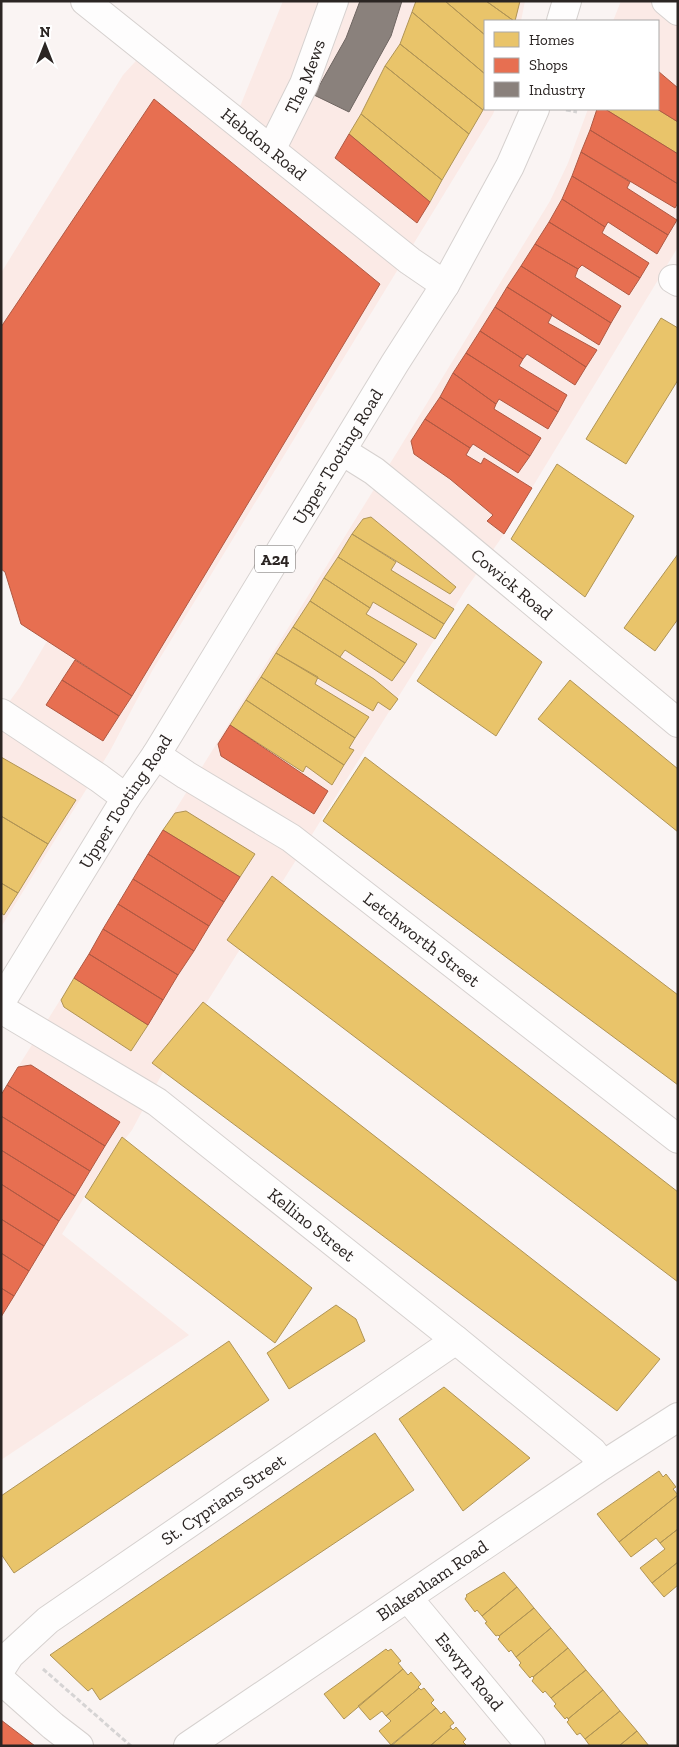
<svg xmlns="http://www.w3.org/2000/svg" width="679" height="1747" viewBox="0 0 679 1747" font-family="'Zilla Slab',serif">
<rect width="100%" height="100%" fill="#faf4f3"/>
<!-- built -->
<path fill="#fbeae6" d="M283 1H525L521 21H485V109H495L493 114 152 671 110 751 1 927V713L20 687 47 641 21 624 5 572 1 569V273L123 75 156 39 239 109Z
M621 1H678V247L504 534 466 589 163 1072 132 1130 100 1171 62 1234 189 1335 1 1460V1094L74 978 163 830 399 449 550 201 568 163 588 109H658V21H613Z"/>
<!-- homes -->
<path fill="#e9c46a" stroke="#b09455" d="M416 1H445L485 35V74L412 12Z
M445 1H486L514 21H485V35Z
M486 1H520L515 21H514Z
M412 12 485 74V106L483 110 400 44Z
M400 44 483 110 469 134 385 66Z
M385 66 469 134 442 180 361 114Z
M605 109H657L678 122V154Z
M361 114 442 180 430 202 349 134Z
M661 318 678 328V380L626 464 586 439Z
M557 464 634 516 585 597 511 539Z
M371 517 456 587 450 594 352 534 363 519Z
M352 534 396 562 391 570 454 609 444 624 338 557Z
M678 554V619L655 651 624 628Z
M338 557 444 624 435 639 373 602 370 608 324 578Z
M324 578 370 608 366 614 417 644 405 663 310 601Z
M310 601 405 663 392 681 345 650 340 657 293 627Z
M468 604 542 662 496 736 417 681Z
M293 627 374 679 398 699 390 710 378 702 373 711 276 653Z
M276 653 318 677 315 684 369 717 355 738 261 677Z
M261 677 355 738 349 748 354 750 344 765 246 700Z
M570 680 678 769V832L538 719Z
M246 700 344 765 332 785 306 766 303 772 230 725Z
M1 757 76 800 48 844 1 816Z
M365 757 678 995V1085L323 821Z
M186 811 255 854 240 877 163 830 175 813Z
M1 816 48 844 18 893 1 883Z
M272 876 678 1192V1282L227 940Z
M1 883 18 893 4 915 1 913Z
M74 978 148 1025 131 1051 64 1007 61 1000Z
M203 1002 660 1359 617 1411 152 1063Z
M122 1137 312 1288 275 1343 85 1197Z
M336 1305 356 1319 365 1341 289 1389 267 1353Z
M229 1341 269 1400 14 1573 1 1554V1496Z
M444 1387 530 1458 463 1511 399 1419Z
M375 1433 414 1490 100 1700 92 1688 88 1691 50 1655Z
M659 1471 663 1477 666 1474 676 1487 673 1489 678 1495 619 1542 597 1514Z
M678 1495V1529L660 1543 656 1538 631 1557 619 1542Z
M678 1529V1562L652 1583 640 1568 665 1549 660 1543Z
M678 1562V1585L664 1597 652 1583Z
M504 1572 517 1587 482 1616 477 1610 475 1612 465 1599 467 1596 466 1595Z
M517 1587 534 1608 499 1636 498 1635 496 1636 485 1623 487 1622 482 1616Z
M534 1608 551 1628 516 1657 511 1650 509 1652 498 1639 500 1637 499 1636Z
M551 1628 568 1648 533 1677 532 1676 530 1678 519 1665 521 1663 516 1657Z
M568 1648 586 1670 551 1698 545 1691 543 1693 532 1681 534 1678 533 1677Z
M386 1649 388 1651 391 1649 401 1661 398 1663 403 1669 344 1719 324 1694Z
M403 1669 408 1675 411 1672 421 1684 418 1687 419 1688 386 1716 382 1711 370 1720 358 1706Z
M586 1670 603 1690 568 1719 567 1717 565 1719 554 1706 556 1704 551 1698Z
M419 1688 421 1690 424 1688 434 1700 431 1703 436 1708 391 1745 379 1731 391 1721 386 1716Z
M603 1690 620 1711 585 1739 580 1733 577 1735 567 1722 569 1720 568 1719Z
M436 1708 441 1714 444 1711 454 1723 450 1726 451 1728 430 1746H391Z
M620 1711 637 1731 619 1746H590L585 1739Z
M456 1727 466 1739 463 1742 467 1746H430L451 1728 453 1730Z
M637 1731 649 1746H619Z"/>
<!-- shops -->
<path fill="#e76f51" stroke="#af5943" d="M658 71 678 88V122L657 109Z
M154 99 380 284 132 696 21 624 5 572 1 569V327Z
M597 109H605L678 154V184L590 130Z
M590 130 678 184V203L675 208 581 152Z
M349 134 430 202 417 223 335 158Z
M581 152 630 182 627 188 677 220 668 235 572 176Z
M572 176 668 235 657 254 608 222 605 227 562 199Z
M562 199 605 227 602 233 649 263 640 278 549 222Z
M549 222 640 278 629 295 582 265 578 269 535 244Z
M535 244 578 269 575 277 621 306 611 323 521 266Z
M521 266 611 323 599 345 507 287Z
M507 287 552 315 548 323 597 350 586 367 495 307Z
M495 307 586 367 575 385 527 354 523 359 480 331Z
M480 331 523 359 519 366 567 395 558 412 466 353Z
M466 353 558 412 548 429 499 399 496 404 453 373Z
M453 373 496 404 494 409 541 438 530 456 440 397Z
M440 397 530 456 518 473 473 444 470 448 425 419Z
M425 419 470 448 466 455 481 464 484 458 532 488 504 534 487 521 493 515 450 479 414 454 411 441Z
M75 660 132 696 119 716 62 680Z
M62 680 119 716 103 741 46 705Z
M230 725 328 791 314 814 221 756 218 744Z
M163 830 240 877 224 902 148 854Z
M148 854 224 902 209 926 133 879Z
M133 879 209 926 194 951 118 904Z
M118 904 194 951 178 975 103 929Z
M103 929 178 975 163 1000 89 954Z
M89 954 163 1000 148 1025 74 978Z
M31 1065 120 1122 105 1146 7 1085 18 1067Z
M7 1085 105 1146 90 1171 1 1116V1095Z
M1 1116 90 1171 75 1196 1 1150Z
M1 1150 75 1196 59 1221 1 1184Z
M1 1184 59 1221 44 1246 1 1219Z
M1 1219 44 1246 29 1271 1 1253Z
M1 1253 29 1271 14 1296 1 1288Z
M1 1288 14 1296 1 1317Z
M1 1720 5 1723 35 1746H1Z"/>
<!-- industry -->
<path fill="#8a817c" stroke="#6e6561" d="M360 1H402L391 36 349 112 314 95 346 38Z"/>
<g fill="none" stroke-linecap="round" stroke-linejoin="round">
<!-- minor casing -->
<g stroke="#d6d1cf" stroke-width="30">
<g id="minor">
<path id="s1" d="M85 1 410 261 445 285"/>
<path d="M666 1 678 11"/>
<path id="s2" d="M271 150 304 84 334 1"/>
<path d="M673 279 678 282"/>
<path id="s3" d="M342 451 374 471 443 527 678 723"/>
<path d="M1 713 99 778 126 798"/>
<path id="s4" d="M156 755 186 775 291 838 678 1139"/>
<path id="s5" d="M1 1009 157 1102 456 1340 592 1451 603 1465"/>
<path id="s6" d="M408 1598 531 1746"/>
<path id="s7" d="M1 1669 10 1655 48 1620 456 1340"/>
<path d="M1 1680 53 1726 79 1746"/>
<path id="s8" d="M188 1746 603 1465 678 1417"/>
</g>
</g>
<!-- highway casing -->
<g stroke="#d6d1cf" stroke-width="30">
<g id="highway">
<path d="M561 21 567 1"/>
<path id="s9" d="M1 1002 126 798 156 755 395 363 445 285 510 166 535 109"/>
</g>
</g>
<!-- path -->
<path stroke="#d6d4d4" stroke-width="3" stroke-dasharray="5 2.5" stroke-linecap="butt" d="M566 110 577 112
M43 1669 131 1746"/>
<!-- minor -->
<use href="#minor" stroke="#fefdfd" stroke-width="28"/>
<!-- highway -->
<use href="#highway" stroke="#fefdfd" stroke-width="28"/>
</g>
<g text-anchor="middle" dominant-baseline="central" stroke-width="5" stroke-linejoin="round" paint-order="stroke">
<!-- shield labels -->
<rect fill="#fff" stroke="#6b6665" stroke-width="1" x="255" y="545.5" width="40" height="27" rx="4"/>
<g font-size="16" font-weight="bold" fill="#2b2523">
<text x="275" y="559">A24</text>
</g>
<!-- street labels -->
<g font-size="18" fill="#2b2523" stroke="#fff">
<text stroke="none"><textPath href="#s2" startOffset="81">The Mews</textPath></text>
<text stroke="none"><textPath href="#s1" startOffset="229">Hebdon Road</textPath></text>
<text stroke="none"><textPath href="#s9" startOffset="641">Upper Tooting Road</textPath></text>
<text stroke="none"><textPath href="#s3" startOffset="216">Cowick Road</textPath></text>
<text stroke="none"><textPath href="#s9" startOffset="236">Upper Tooting Road</textPath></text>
<text stroke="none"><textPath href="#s4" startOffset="324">Letchworth Street</textPath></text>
<text stroke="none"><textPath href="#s5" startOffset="379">Kellino Street</textPath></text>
<text stroke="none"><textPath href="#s7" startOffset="281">St. Cyprians Street</textPath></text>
<text stroke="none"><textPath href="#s8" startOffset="295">Blakenham Road</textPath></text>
<text stroke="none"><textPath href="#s6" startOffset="96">Eswyn Road</textPath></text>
</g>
</g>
<!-- border -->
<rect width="679" height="1747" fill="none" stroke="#2b2523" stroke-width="5"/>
<!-- legend -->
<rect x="484" y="20" width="175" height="90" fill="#ffffff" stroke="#aaa8a7"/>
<rect x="494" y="32" width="25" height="15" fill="#e9c46a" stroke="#aaa8a7"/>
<text x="529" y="45" font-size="15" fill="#2b2523">Homes</text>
<rect x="494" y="58" width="25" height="15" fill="#e76f51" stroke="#aaa8a7"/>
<text x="529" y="70" font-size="15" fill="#2b2523">Shops</text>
<rect x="494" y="82" width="25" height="15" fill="#8a817c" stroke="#aaa8a7"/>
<text x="529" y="95" font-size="15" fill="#2b2523">Industry</text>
<!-- north arrow -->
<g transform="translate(45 45)" stroke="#ffffff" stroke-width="4" paint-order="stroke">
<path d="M0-4L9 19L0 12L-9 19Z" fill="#2b2523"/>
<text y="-8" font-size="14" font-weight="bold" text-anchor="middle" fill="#2b2523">N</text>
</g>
</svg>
